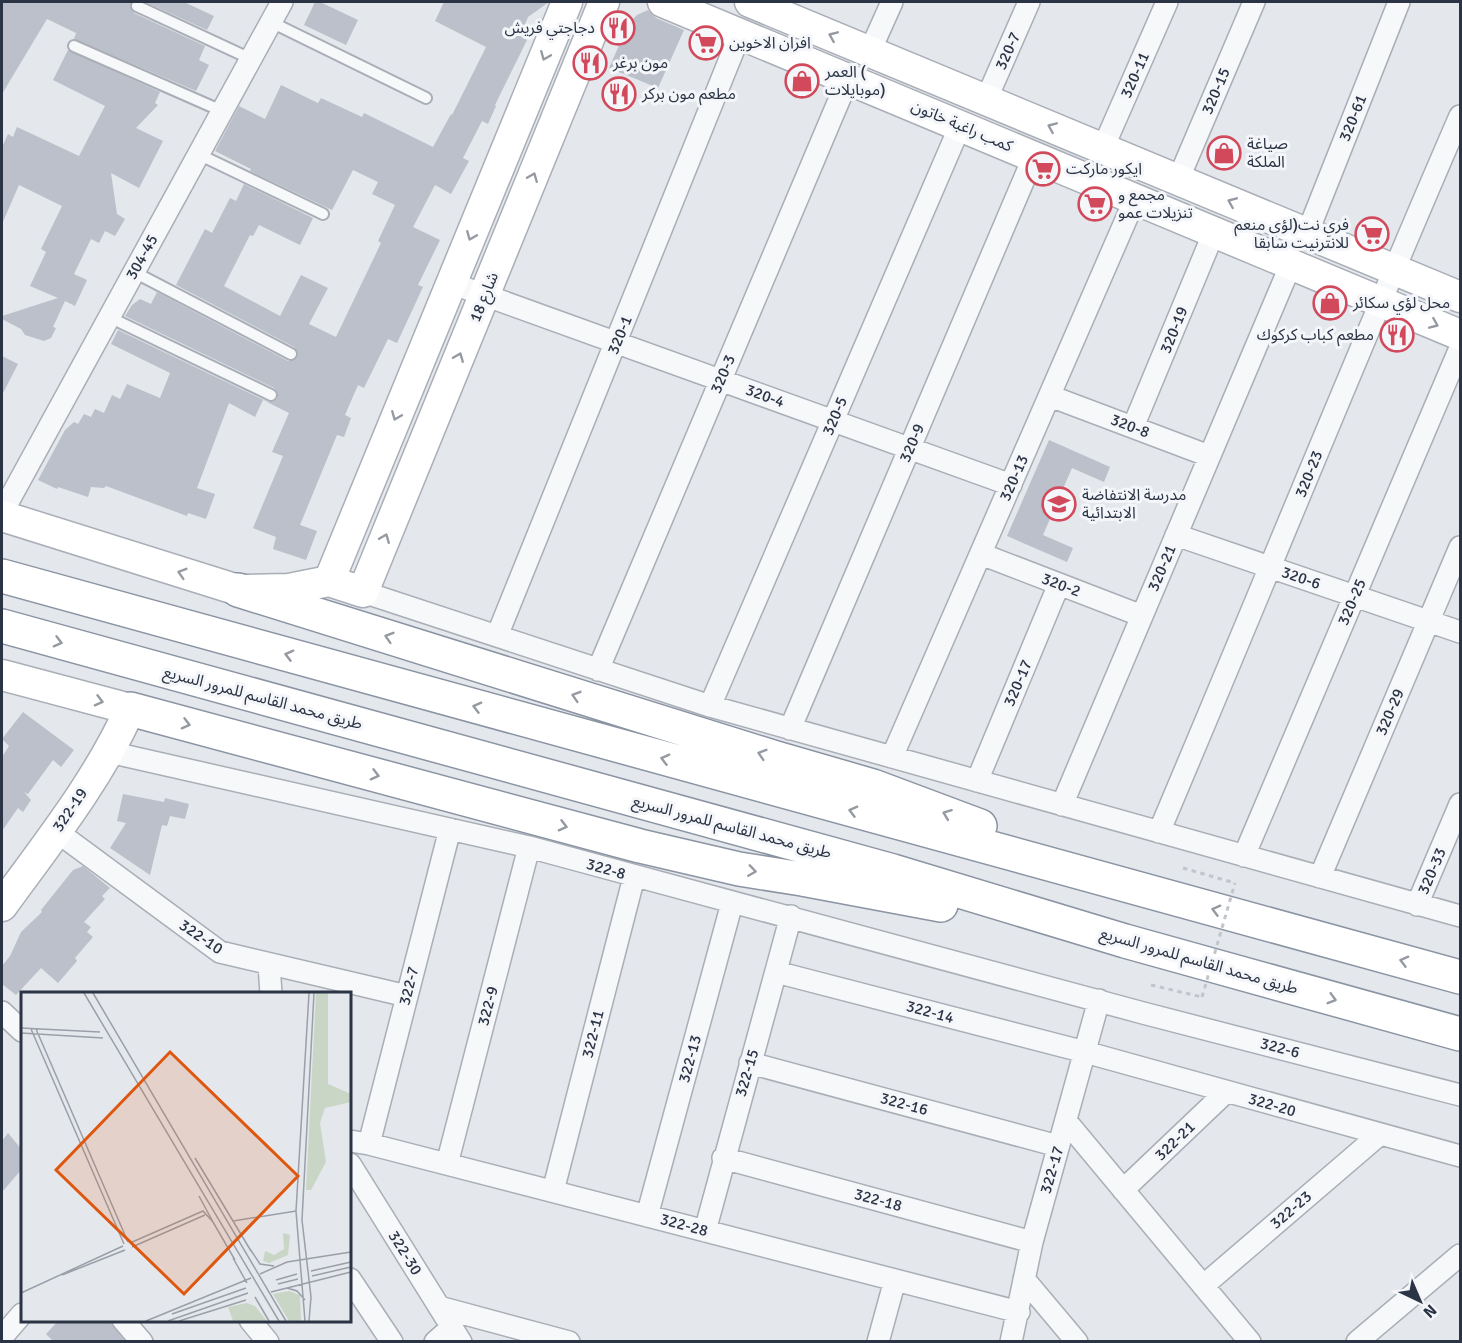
<svg xmlns="http://www.w3.org/2000/svg" width="1462" height="1343" viewBox="0 0 1462 1343" font-family="Signika,'Noto Sans Arabic',sans-serif">
<rect width="100%" height="100%" fill="#e4e7ec"/>
<!-- building -->
<path fill="#bbc0ca" d="M2 2H131L130 7 134 13 205 46 199 60 209 65 196 91 74 39 76 33 47 19 2 94Z
M145 2H184L214 16 207 30Z
M315 2H320L358 20 346 45 304 25Z
M444 2H549L528 17 520 36 527 40 495 105 496 106 488 124 482 121 463 158 469 161 451 194 435 185 413 227 440 240 418 285 423 287 397 343 388 339 364 388 358 385 345 415 351 418 344 437 337 435 300 525 317 531 306 560 273 549 276 537 253 528 283 456 272 452 289 413 263 400 255 417 229 403 197 488 215 494 206 519 188 513 187 516 106 486 104 488 91 487 88 497 58 487 57 489 38 480 65 430 74 422 78 424 84 414 91 417 95 409 104 413 112 395 120 399 127 384 160 398 170 373 111 344 118 330 268 402H272L277 399 278 394 274 388 125 316 132 305 140 299 151 304 157 292 288 361H292L297 358 298 353 294 347 176 285 205 229 212 233 230 198 236 201 244 184 313 218 300 245 259 225 253 236 250 235 224 286 280 316 301 275 328 288 309 324 336 337 381 243 378 241 395 205 372 194 378 182 353 170 332 210 250 171 251 169 215 151 239 106 265 119 281 85 318 103 321 98 362 117 364 113 433 147 451 114 452 115 486 47 435 21Z
M648 10 656 18 684 30 658 88 609 68 629 23 637 15Z
M68 50 160 92 155 103 158 105 136 128 163 141 139 188 111 173 117 214 125 219 115 236 105 231 99 243 91 239 74 274 87 280 75 306 65 301 53 327 56 328 51 338 44 341 25 335 21 329 2 319V316L58 298 30 286 46 252 41 249 62 206 19 185 2 224V147L8 134 13 137 17 127 79 156 105 106 53 80Z
M2 356 18 364 2 395Z
M1049 440 1110 467 1104 482 1072 468 1043 535 1073 548 1067 562 1007 536Z
M23 712 74 750 61 767 53 760 28 794 24 792 31 800 23 812 18 808 2 831V757L9 746 2 739Z
M123 794 164 802 165 798 189 804 185 819 170 816 167 826 162 825 150 875 110 848 126 823 117 821Z
M83 866 110 888 102 896 105 899 84 922 91 927 87 932 93 937 75 958 77 961 58 983 41 968 16 995 2 984V966L10 956 21 932 42 912 41 910 73 870Z
M8 1133 22 1150V1169L2 1192V1141Z
M59 1320H109L125 1341H53L46 1334Z"/>
<g fill="none" stroke-linecap="round" stroke-linejoin="round">
<!-- lane casing -->
<g stroke="#a9aeb7" stroke-width="14">
<path id="lane" d="M137 6 251 59
M271 22 426 98
M74 46 222 111
M198 154 323 214
M134 272 291 354
M109 317 271 395"/>
</g>
<!-- street casing -->
<g stroke="#a9aeb7" stroke-width="24">
<path id="street" d="M870 51 892 2
M986 100 1029 2
M1103 148 1167 2
M1178 180 1254 2
M1307 234 1399 2
M451 283 1011 485
M1050 396 1209 456
M1133 427 1214 232
M2 513 282 2
M1176 535 1460 632
M981 554 1142 616
M363 592 710 706 1460 916
M497 636 740 34
M598 670 848 79
M710 706 960 126
M790 729 1034 156
M109 752 529 847 1143 1013 1460 1095
M892 757 1135 199
M977 781 1059 584
M1062 805 1291 264
M56 831 220 952 407 996
M1159 832C1260 594 1357 353 1460 116
M1244 856 1460 348
M1320 877 1460 547
M1417 905 1460 804
M269 964 271 994
M776 972 1085 1052 1460 1156
M2 1012 22 1031
M750 1063 1058 1146
M1066 1121 1250 1342
M350 1141 369 1144 1019 1312
M369 1144 450 829
M723 1158 1032 1242
M350 1164 461 1342
M447 1164 529 847
M1123 1190 1226 1092
M553 1191 634 877
M647 1216 732 903
M705 1231 791 916
M350 1279 392 1342
M1024 1279 1077 1342
M1203 1286 1379 1135
M439 1307 569 1342
M123 1320 142 1342
M250 1320 268 1342
M2 1337 22 1314
M435 1342 452 1327
M878 1342 895 1280
M1011 1342 1032 1242 1099 1000
M1357 1342 1460 1255"/>
</g>
<!-- secondary casing -->
<g stroke="#a9aeb7" stroke-width="33">
<path id="secondary" d="M663 2 1460 335
M750 2 1460 297
M2 516 238 590 289 589 329 581 363 592 604 2
M329 581 567 2
M2 675 130 709C99 779 47 844 2 906"/>
</g>
<!-- highway casing -->
<g stroke="#8b94a3" stroke-width="36">
<path id="highway" d="M2 576 1460 977
M238 590 776 758 873 786 980 826
M2 626 893 871 1125 941 1460 1034
M130 709 640 846 739 869 802 879 941 905"/>
</g>
<!-- path -->
<path stroke="#c2c5cb" stroke-width="3" stroke-dasharray="4.5 4.5" stroke-linecap="butt" d="M1183 868 1235 883
M1151 985 1202 997"/>
<!-- lane -->
<use href="#lane" stroke="#f7f8fa" stroke-width="10"/>
<!-- street -->
<use href="#street" stroke="#f7f8fa" stroke-width="21"/>
<!-- secondary -->
<use href="#secondary" stroke="#fff" stroke-width="30"/>
<!-- highway -->
<use href="#highway" stroke="#fff" stroke-width="33"/>
<!-- path-bridge -->
<path stroke="#c2c5cb" stroke-width="3" stroke-dasharray="4.5 4.5" stroke-linecap="butt" d="M1202 997 1235 883"/>
</g>
<!-- one-way arrows -->
<defs><path id="oneway-chevron" d="M-2-3.5L2.5 0L-2 3.5" fill="none" stroke-width="1.6" stroke-linecap="round" stroke-linejoin="round" transform="scale(1.5)"/></defs>
<g stroke="#959aa2">
<use href="#oneway-chevron" transform="translate(833 36) rotate(-157)"/>
<use href="#oneway-chevron" transform="translate(545 56) rotate(112)"/>
<use href="#oneway-chevron" transform="translate(1052 127) rotate(-157)"/>
<use href="#oneway-chevron" transform="translate(533 177) rotate(-68)"/>
<use href="#oneway-chevron" transform="translate(1232 202) rotate(-157)"/>
<use href="#oneway-chevron" transform="translate(471 236) rotate(112)"/>
<use href="#oneway-chevron" transform="translate(1434 324) rotate(23)"/>
<use href="#oneway-chevron" transform="translate(459 357) rotate(-68)"/>
<use href="#oneway-chevron" transform="translate(396 416) rotate(112)"/>
<use href="#oneway-chevron" transform="translate(385 538) rotate(-68)"/>
<use href="#oneway-chevron" transform="translate(182 573) rotate(-163)"/>
<use href="#oneway-chevron" transform="translate(389 637) rotate(-163)"/>
<use href="#oneway-chevron" transform="translate(58 642) rotate(15)"/>
<use href="#oneway-chevron" transform="translate(289 655) rotate(-165)"/>
<use href="#oneway-chevron" transform="translate(576 696) rotate(-163)"/>
<use href="#oneway-chevron" transform="translate(99 701) rotate(15)"/>
<use href="#oneway-chevron" transform="translate(477 707) rotate(-165)"/>
<use href="#oneway-chevron" transform="translate(186 724) rotate(15)"/>
<use href="#oneway-chevron" transform="translate(762 754) rotate(-163)"/>
<use href="#oneway-chevron" transform="translate(665 759) rotate(-165)"/>
<use href="#oneway-chevron" transform="translate(375 775) rotate(15)"/>
<use href="#oneway-chevron" transform="translate(853 811) rotate(-165)"/>
<use href="#oneway-chevron" transform="translate(947 814) rotate(-159)"/>
<use href="#oneway-chevron" transform="translate(563 826) rotate(15)"/>
<use href="#oneway-chevron" transform="translate(752 871) rotate(8)"/>
<use href="#oneway-chevron" transform="translate(1216 910) rotate(-165)"/>
<use href="#oneway-chevron" transform="translate(1404 961) rotate(-165)"/>
<use href="#oneway-chevron" transform="translate(1332 999) rotate(16)"/>
</g>
<!-- icons -->
<defs>
<g id="restaurant-ring" transform="scale(1.725)"><circle r="9.5" fill="#f4f6f9" stroke="#d1495b" stroke-width="1.5"/><path d="M-5-6h1v4h1v-4h1v4h1v-4h1v5L-1.5 .5V6h-2V.5L-5-1ZM5-6V6H3V1.5H1.5Q1.5-4 5-6Z" fill="#d1495b"/></g>
<g id="supermarket-ring" transform="scale(1.725)"><circle r="9.5" fill="#f4f6f9" stroke="#d1495b" stroke-width="1.5"/><path d="M-6-5.5h2.5l.6 2H6L4.5 2H-2.5L-4.4-4H-6ZM-1.5 3.2a1.3 1.3 0 1 0 .1 0ZM3 3.2a1.3 1.3 0 1 0 .1 0Z" fill="#d1495b"/></g>
<g id="shop-ring" transform="scale(1.725)"><circle r="9.5" fill="#f4f6f9" stroke="#d1495b" stroke-width="1.5"/><path d="M-5-2.5h2.3a2.7 3.5 0 0 1 5.4 0H5L5.5 6h-11ZM-1.5-2.5h3a1.5 2.3 0 0 0-3 0Z" fill="#d1495b"/></g>
<g id="school-ring" transform="scale(1.725)"><circle r="9.5" fill="#f4f6f9" stroke="#d1495b" stroke-width="1.5"/><path d="M0-5L7-2L0 1L-7-2ZM-4 1L0 2.5L4 1V4Q0 6-4 4Z" fill="#d1495b"/></g>
</defs>
<g fill-rule="evenodd">
<use href="#restaurant-ring" x="618" y="28"/>
<use href="#supermarket-ring" x="706" y="43"/>
<use href="#restaurant-ring" x="590" y="63"/>
<use href="#shop-ring" x="802" y="81"/>
<use href="#restaurant-ring" x="619" y="94"/>
<use href="#shop-ring" x="1224" y="153"/>
<use href="#supermarket-ring" x="1043" y="169"/>
<use href="#supermarket-ring" x="1095" y="204"/>
<use href="#supermarket-ring" x="1372" y="234"/>
<use href="#shop-ring" x="1330" y="303"/>
<use href="#restaurant-ring" x="1397" y="335"/>
<use href="#school-ring" x="1059" y="504"/>
</g>
<g text-anchor="middle" dominant-baseline="central" stroke-width="6" stroke-linejoin="round" paint-order="stroke">
<!-- poi labels -->
<g font-size="16" fill="#2b3445" stroke="#f4f6f9" text-anchor="start">
<text x="595" y="28" text-anchor="end">دجاجتي فريش</text>
<text x="729" y="43">افران الاخوين</text>
<text x="613" y="63">مون برغر</text>
<text x="825" y="72">العمر (<tspan x="825" dy="18">موبايلات)</tspan></text>
<text x="642" y="94">مطعم مون بركر</text>
<text x="1247" y="144">صياغة<tspan x="1247" dy="18">الملكة</tspan></text>
<text x="1066" y="169">ايكور ماركت</text>
<text x="1118" y="195">مجمع و<tspan x="1118" dy="18">تنزيلات عمو</tspan></text>
<text x="1349" y="225" text-anchor="end">فري نت(لؤي منعم<tspan x="1349" dy="18">للانترنيت سابقا</tspan></text>
<text x="1353" y="303">محل لؤي سكائر</text>
<text x="1374" y="335" text-anchor="end">مطعم كباب كركوك</text>
<text x="1082" y="495">مدرسة الانتفاضة<tspan x="1082" dy="18">الابتدائية</tspan></text>
</g>
<!-- street labels -->
<g font-size="16" fill="#2b3445" stroke="#f4f6f9">
<text transform="translate(1008 51) rotate(-66)">320-7</text>
<text transform="translate(1135 75) rotate(-66)">320-11</text>
<text transform="translate(1216 91) rotate(-67)">320-15</text>
<text transform="translate(1353 118) rotate(-68)">320-61</text>
<text transform="translate(962 126) rotate(23)">كمب راغبة خاتون</text>
<text transform="translate(142 257) rotate(-61)">304-45</text>
<text transform="translate(484 297) rotate(-68)">شارع 18</text>
<text transform="translate(1174 330) rotate(-68)">320-19</text>
<text transform="translate(620 335) rotate(-68)">320-1</text>
<text transform="translate(723 374) rotate(-67)">320-3</text>
<text transform="translate(765 396) rotate(20)">320-4</text>
<text transform="translate(835 416) rotate(-67)">320-5</text>
<text transform="translate(1130 426) rotate(21)">320-8</text>
<text transform="translate(912 443) rotate(-67)">320-9</text>
<text transform="translate(1309 474) rotate(-68)">320-23</text>
<text transform="translate(1014 478) rotate(-66)">320-13</text>
<text transform="translate(1162 568) rotate(-67)">320-21</text>
<text transform="translate(1301 578) rotate(19)">320-6</text>
<text transform="translate(1061 585) rotate(21)">320-2</text>
<text transform="translate(1352 602) rotate(-67)">320-25</text>
<text transform="translate(1018 683) rotate(-67)">320-17</text>
<text transform="translate(263 698) rotate(15)">طريق محمد القاسم للمرور السريع</text>
<text transform="translate(1390 712) rotate(-67)">320-29</text>
<text transform="translate(70 810) rotate(-56)">322-19</text>
<text transform="translate(732 827) rotate(15)">طريق محمد القاسم للمرور السريع</text>
<text transform="translate(606 869) rotate(16)">322-8</text>
<text transform="translate(1432 871) rotate(-67)">320-33</text>
<text transform="translate(201 937) rotate(34)">322-10</text>
<text transform="translate(1199 961) rotate(16)">طريق محمد القاسم للمرور السريع</text>
<text transform="translate(409 986) rotate(-76)">322-7</text>
<text transform="translate(488 1006) rotate(-75)">322-9</text>
<text transform="translate(930 1012) rotate(15)">322-14</text>
<text transform="translate(593 1034) rotate(-76)">322-11</text>
<text transform="translate(1280 1048) rotate(15)">322-6</text>
<text transform="translate(690 1059) rotate(-75)">322-13</text>
<text transform="translate(747 1073) rotate(-74)">322-15</text>
<text transform="translate(904 1104) rotate(15)">322-16</text>
<text transform="translate(1272 1105) rotate(16)">322-20</text>
<text transform="translate(1175 1141) rotate(-44)">322-21</text>
<text transform="translate(1052 1170) rotate(-74)">322-17</text>
<text transform="translate(878 1200) rotate(15)">322-18</text>
<text transform="translate(1291 1210) rotate(-41)">322-23</text>
<text transform="translate(684 1225) rotate(15)">322-28</text>
<text transform="translate(405 1253) rotate(58)">322-30</text>
</g>
</g>
<!-- overview -->
<g transform="translate(21 992)">
<rect width="330" height="330" fill="#e4e7ec"/>
<path d="M295 1H307V92L330 102V110L304 116 299 131 305 170 290 198H285ZM262 241 269 243 267 263 248 271 242 269 244 259 253 263 263 257ZM226 311 234 314 246 329H212L207 315Z" fill="#c9d6c5"/>
<path d="M268 299 279 303 280 329H268L252 302Z" fill="#c9d6c5"/>
<path fill="none" stroke="#9a9fa9" stroke-width="1.5" d="M63 1 258 329M72 1 265 329M0 36 79 40M10 37 103 252M15 37 107 250M0 41 82 46M174 166 212 229M178 204 192 230M109 251 182 219 192 230 214 268M111 255 184 223M229 257 239 272 253 274M230 259 212 229 275 219M212 266 226 291M290 279 330 270M239 282 266 270 330 260M41 283 104 258M291 284 330 275M255 288 276 282M257 292 277 287M266 296 276 299 284 308M250 300 330 280M0 301 102 254M234 305 248 329M151 322 225 296M125 329 230 286M147 329 227 301M158 329 225 308M284 329 275 219 288 1M288 329 290 305 281 228 293 1"/>
<path fill="#df570f" fill-opacity="0.15" stroke="#df570f" stroke-width="3" d="M149 60 277 184 163 302 35 178Z"/>
<rect width="330" height="330" fill="none" stroke="#2b3445" stroke-width="3"/>
</g>
<!-- border -->
<rect width="1462" height="1343" fill="none" stroke="#2b3445" stroke-width="6"/>
<!-- north arrow -->
<g transform="translate(1420 1301) rotate(136)" stroke="#f4f6f9" stroke-width="4.5" paint-order="stroke">
<path d="M0-4.5L10 22L0 15L-10 22Z" fill="#2b3445"/>
<text y="-9" font-size="16" font-weight="bold" text-anchor="middle" fill="#2b3445">N</text>
</g>
</svg>
